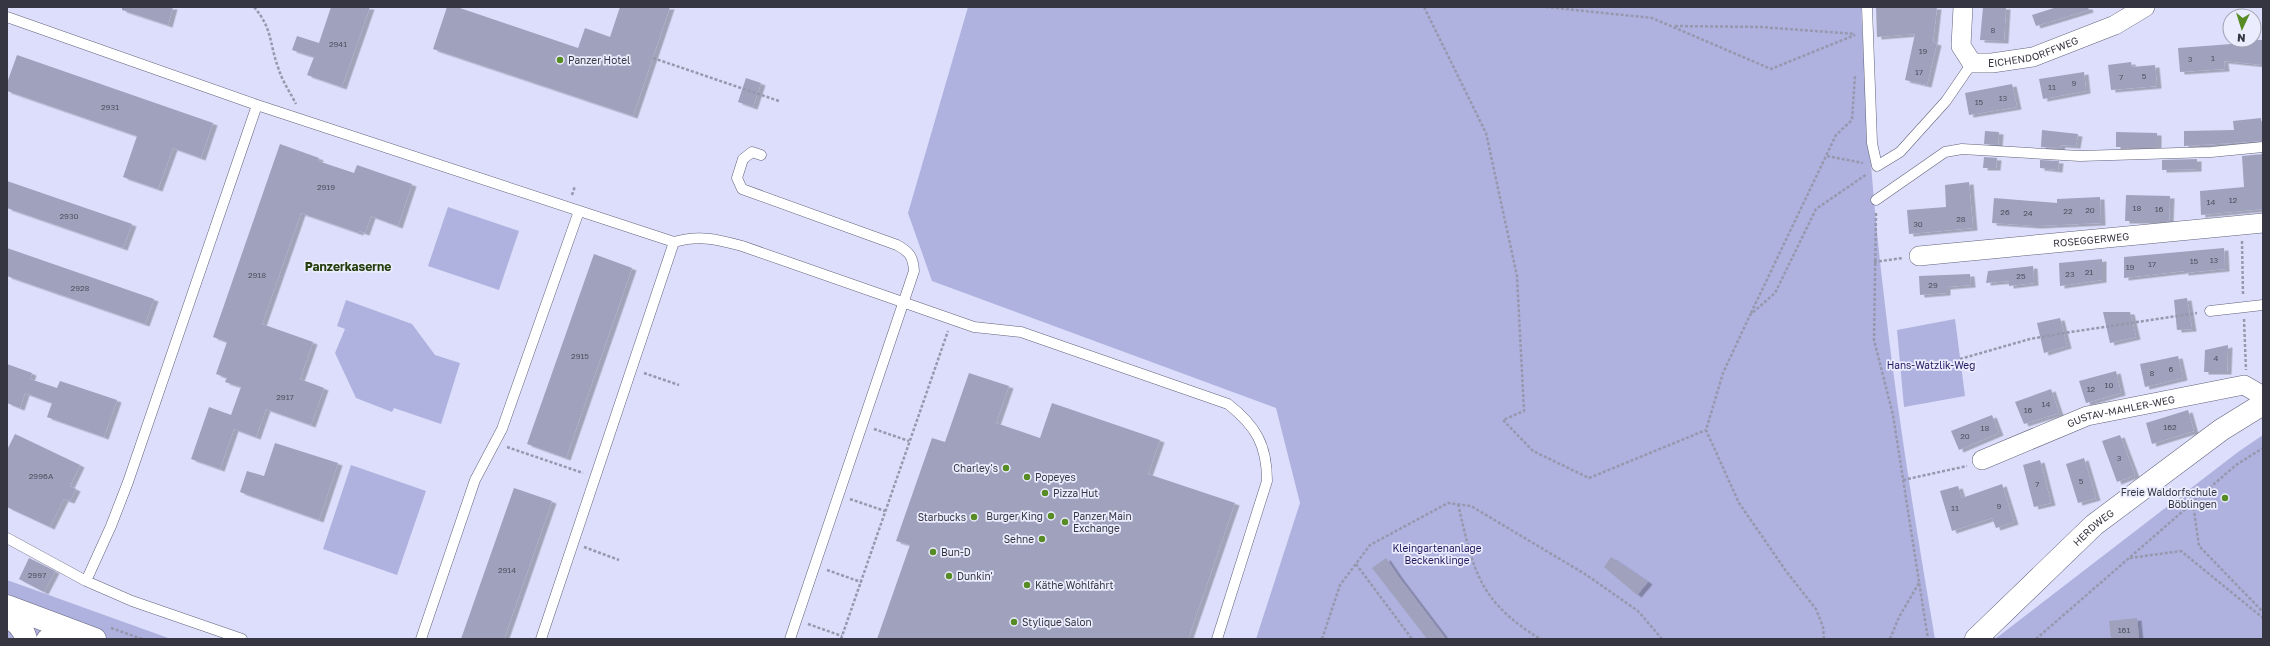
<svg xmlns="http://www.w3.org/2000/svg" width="2270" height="646" viewBox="0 0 2270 646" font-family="'Golos Text',sans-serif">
<defs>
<filter id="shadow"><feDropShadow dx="4.5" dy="2.5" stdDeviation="0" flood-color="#0004"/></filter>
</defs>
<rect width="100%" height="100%" fill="#dcdefb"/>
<!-- green -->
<path fill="#afb2df" d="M968 7H1861C1866 101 1872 194 1883 288 1896 406 1915 522 1935 639H1256L1300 503 1276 408 932 281 908 213Z
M448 207 519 231 499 290 428 266Z
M346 300 412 324 435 355 460 363 441 424 394 408 392 412 356 398 335 353 345 329 337 326Z
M1955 319 1965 396 1904 407 1897 330Z
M2263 435V639H1995L2238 452Z
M351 465 426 491 397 575 323 549Z
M7 580 171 639H7Z"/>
<!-- building -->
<path fill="#a0a1bd" filter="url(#shadow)" d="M122 7H173L168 25 122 10Z
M331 7H370L342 87 307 75 314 57 292 50 297 36 319 43Z
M447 7H457L578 48 585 28 610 37 620 7H670L633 116 433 49Z
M1876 7H1937L1933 42 1937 43 1927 85 1905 80 1915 34 1877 37Z
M1983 7H2006L2004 41 1980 40Z
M2057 7H2088L2089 10 2036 26 2032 15Z
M2245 40H2263V65L2224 61 2225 69 2180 72 2178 48 2245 43Z
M17 55 213 123 201 158 173 148 158 189 123 177 137 136 7 91V83Z
M2131 62 2132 67 2155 65 2157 86 2111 90 2108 65Z
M2084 72 2086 91 2043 99 2039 79Z
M746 78 761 83 753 107 738 102Z
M2012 84 2017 107 1969 115 1965 93Z
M2261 118V122H2263V141L2184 146V131L2234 130 2233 121Z
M2042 130 2078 134 2076 146 2061 145 2060 148 2041 147Z
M1985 131 1999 132 1998 145 1984 144Z
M2116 132 2157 133V147H2116Z
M280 144 319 158 318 161 354 173 357 165 412 184 398 226 371 216 365 233 359 231V233L301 213 262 324 313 342 300 379 324 388 311 425 266 409 256 437 234 429 220 469 191 459 209 407 231 415 241 387 225 382 227 378 216 374 227 342 213 337Z
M2263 154V209L2201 215 2200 191 2244 187 2242 156Z
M1984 157 1997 158 1996 168H1983Z
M2197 159V169L2162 170V160Z
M2040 160 2059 161 2058 170 2040 168Z
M7 181 132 224 123 248 7 208Z
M1969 182 1973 228 1909 234 1907 210 1946 207 1945 185Z
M2126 195 2170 196 2169 221H2125Z
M2100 197 2101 223 2036 226 1992 223 1994 198 2057 203V199Z
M7 248 154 299 145 324 7 276Z
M2224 248 2225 269 2184 273V271L2124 278V257Z
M594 254 632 268 566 458 527 444Z
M2102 259V280L2060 286 2059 263Z
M2033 266 2034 283 2009 286V281L1986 283 1988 271Z
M1970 274 1971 285 1946 287V293L1920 295 1919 276Z
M2187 298 2192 329 2177 330 2174 300Z
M2103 312H2130L2136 337 2110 343Z
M2060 318 2067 346 2044 353 2037 323Z
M2228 345 2227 372H2204L2205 350Z
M2178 356 2183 378 2145 387 2140 364Z
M7 364 32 373 30 379 57 388 60 381 117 400 104 437 47 417 52 403 25 393 20 408 7 403Z
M2116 371 2121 393 2086 403 2079 381Z
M969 373 1009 386 996 423 1040 438 1052 403 1160 440 1148 474 1235 503 1188 639H877L910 545 896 541 932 438 945 442Z
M2051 389 2059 413 2024 424 2015 402Z
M2188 410 2194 431 2152 444 2146 423Z
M1992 415 1999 433 1959 450 1951 431Z
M15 434 80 465 70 486 76 489 70 501 64 499 50 527 7 507V450Z
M2120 435 2135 475 2117 482 2102 441Z
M275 443 338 463 319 520 240 492 247 471 264 476Z
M2084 458 2096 498 2078 503 2066 464Z
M2040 460 2051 503 2034 507 2023 465Z
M2002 484 2014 522 1996 528 1992 518 1952 531 1940 491 1958 486 1962 498Z
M514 488 552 501 504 639H461Z
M1611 557 1648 582 1637 595 1604 567Z
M29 558 55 571 44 592 19 579Z
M1386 558 1399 577 1446 639H1427L1372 568Z
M2137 618 2139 639H2111L2109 621Z"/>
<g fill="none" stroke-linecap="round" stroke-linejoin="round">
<!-- lane casing -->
<g stroke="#61627b" stroke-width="11">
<path id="lane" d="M1867 7 1872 143 1877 166 1900 152 1946 101 1972 63
M7 17 257 105 674 242C700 235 716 239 742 246L974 327 1021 332 1228 404C1256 426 1267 445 1267 481L1217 639
M761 155 752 152 743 159 737 178 742 189 897 245C910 252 913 257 914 271L790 639
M1876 200 1945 152 1962 149 2080 156 2211 152 2263 147
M2210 311 2263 305
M7 538 86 581 132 601 242 639
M86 581 111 526 128 482 257 105
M421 639 475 480 502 429 579 211
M541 639 674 242"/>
</g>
<!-- street casing -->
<g stroke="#61627b" stroke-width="20">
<g id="street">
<path id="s1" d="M1963 7 1961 46 1972 63H1992L2033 57 2115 25 2145 7"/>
<path id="s2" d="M1919 256 2263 223"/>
<path id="s3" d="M1982 460 2087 416 2244 385 2263 396"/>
<path d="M46 639 69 629"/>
</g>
</g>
<!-- secondary casing -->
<g stroke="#61627b" stroke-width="23">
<g id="secondary">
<path d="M7 606 95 639"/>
<path d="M7 616C17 622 23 628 26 639"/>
<path id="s4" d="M1976 639 2094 525 2221 430 2263 404"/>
</g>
</g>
<!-- path -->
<path stroke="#9798ae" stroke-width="2.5" stroke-dasharray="3 2" stroke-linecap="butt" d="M254 7C273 29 269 43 278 67 282 81 290 92 296 104
M1424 7 1486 133 1517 276 1524 411 1503 420 1533 451 1589 478 1706 430
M1546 7 1652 18 1771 69 1855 35
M1675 26 1761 27 1855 34
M653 58 779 101
M1827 156 1863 163
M572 195 575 186
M1876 213 1874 340 1893 415 1928 639
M2242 241 2243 294
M1874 262 1903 258
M1751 313 1836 135 1852 120 1855 75
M2244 319 2246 370
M1960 359 2030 339 2064 333 2197 313
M644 373 679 385
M874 429 909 441
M507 447 583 473
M1903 480 1967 466
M850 499 885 511
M2193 503 2199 546 2263 612
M1458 504C1474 572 1478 600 1540 639
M584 547 619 560
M2130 558 2181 551 2263 618
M1356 564 1412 639
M827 570 861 582
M808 624 842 636
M111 628 142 639
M841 639 948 331
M1322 639 1340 585 1370 545 1448 503 1471 506 1585 574 1638 611 1662 639
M1824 639 1823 627 1816 609 1786 571 1739 503 1706 430 1723 373 1750 315 1775 293 1816 209 1867 174
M1890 639 1899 617 1919 583
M2036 639 2236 465 2263 448"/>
<!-- lane -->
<use href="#lane" stroke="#fff" stroke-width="10"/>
<!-- street -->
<use href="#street" stroke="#fff" stroke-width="19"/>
<!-- secondary -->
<use href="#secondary" stroke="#fff" stroke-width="22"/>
</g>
<!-- markers -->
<g fill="#578b23" stroke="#ebecfe" stroke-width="1.5">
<circle cx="560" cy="60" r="4"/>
<circle cx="1006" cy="468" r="4"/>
<circle cx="1027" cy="477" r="4"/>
<circle cx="1045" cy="493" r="4"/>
<circle cx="2225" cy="498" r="4"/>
<circle cx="1051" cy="516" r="4"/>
<circle cx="974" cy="517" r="4"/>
<circle cx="1065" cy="522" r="4"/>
<circle cx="1042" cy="539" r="4"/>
<circle cx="933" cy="552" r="4"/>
<circle cx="949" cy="576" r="4"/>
<circle cx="1027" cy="585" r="4"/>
<circle cx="1014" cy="622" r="4"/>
</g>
<g text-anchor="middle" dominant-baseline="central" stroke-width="3.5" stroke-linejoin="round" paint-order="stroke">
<!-- number labels -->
<g font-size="8" fill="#505160">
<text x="1993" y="30">8</text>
<text x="338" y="44">2941</text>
<text x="1923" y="51">19</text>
<text x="2213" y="58">1</text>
<text x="2190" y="59">3</text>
<text x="1919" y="72">17</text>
<text x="2144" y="76">5</text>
<text x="2121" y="77">7</text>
<text x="2074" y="83">9</text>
<text x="2052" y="87">11</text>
<text x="2003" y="98">13</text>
<text x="1979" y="102">15</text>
<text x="110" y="107">2931</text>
<text x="326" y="187">2919</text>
<text x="2233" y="200">12</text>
<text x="2211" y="202">14</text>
<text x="2137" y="208">18</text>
<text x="2159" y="209">16</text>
<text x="2090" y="210">20</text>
<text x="2068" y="211">22</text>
<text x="2005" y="212">26</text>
<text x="2028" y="213">24</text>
<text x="69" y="216">2930</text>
<text x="1961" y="219">28</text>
<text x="1918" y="224">30</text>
<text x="2214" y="260">13</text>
<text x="2194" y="261">15</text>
<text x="2152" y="264">17</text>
<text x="2130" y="267">19</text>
<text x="2089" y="272">21</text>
<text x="2070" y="274">23</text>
<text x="257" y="275">2918</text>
<text x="2021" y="276">25</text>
<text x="1933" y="285">29</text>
<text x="80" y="288">2928</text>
<text x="580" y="356">2915</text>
<text x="2216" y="358">4</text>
<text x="2171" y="369">6</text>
<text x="2152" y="373">8</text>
<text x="2109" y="385">10</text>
<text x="2091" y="389">12</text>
<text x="285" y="397">2917</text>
<text x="2046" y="404">14</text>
<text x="2028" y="410">16</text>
<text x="2170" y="427">162</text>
<text x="1985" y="428">18</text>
<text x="1965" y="436">20</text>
<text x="2119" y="458">3</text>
<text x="41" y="476">2996A</text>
<text x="2081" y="481">5</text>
<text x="2037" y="484">7</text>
<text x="1999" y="506">9</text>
<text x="1955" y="508">11</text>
<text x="507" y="570">2914</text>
<text x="37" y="575">2997</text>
<text x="2124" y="630">161</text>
</g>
<!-- street labels -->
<g font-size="10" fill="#353641" stroke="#ebecfe">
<text stroke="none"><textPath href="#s1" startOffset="122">EICHENDORFFWEG</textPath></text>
<text stroke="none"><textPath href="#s2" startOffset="173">ROSEGGERWEG</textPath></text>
<text stroke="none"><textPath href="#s3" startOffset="148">GUSTAV-MAHLER-WEG</textPath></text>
<text stroke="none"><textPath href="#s4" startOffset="162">HERDWEG</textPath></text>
</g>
<!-- poi labels -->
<g font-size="10" fill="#353641" stroke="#ebecfe" text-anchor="start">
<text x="568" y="60">Panzer Hotel</text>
<text x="998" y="468" text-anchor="end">Charley's</text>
<text x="1035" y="477">Popeyes</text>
<text x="2217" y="492" text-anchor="end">Freie Waldorfschule<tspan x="2217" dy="12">Böblingen</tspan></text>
<text x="1053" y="493">Pizza Hut</text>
<text x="1043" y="516" text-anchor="end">Burger King</text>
<text x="1073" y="516">Panzer Main<tspan x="1073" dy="12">Exchange</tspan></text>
<text x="966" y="517" text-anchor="end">Starbucks</text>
<text x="1034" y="539" text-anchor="end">Sehne</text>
<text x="941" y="552">Bun-D</text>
<text x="957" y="576">Dunkin'</text>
<text x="1035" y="585">Käthe Wohlfahrt</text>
<text x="1022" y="622">Stylique Salon</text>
</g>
<!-- park labels -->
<g font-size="10" fill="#241960" stroke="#ebecfe">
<text x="1931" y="365">Hans-Watzlik-Weg</text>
<text x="1437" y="548">Kleingartenanlage<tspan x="1437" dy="12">Beckenklinge</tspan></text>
</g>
<!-- quarter labels -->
<g font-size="12" font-weight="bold" fill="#253e0d" stroke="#ebecfe">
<text x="348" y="266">Panzerkaserne</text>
</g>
</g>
<!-- border -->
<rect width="2270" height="646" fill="none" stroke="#353641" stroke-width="16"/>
<!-- north arrow -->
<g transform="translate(2242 28) rotate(184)"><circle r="19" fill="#ebecfe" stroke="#a2a3b2"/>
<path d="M0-3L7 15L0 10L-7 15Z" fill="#578b23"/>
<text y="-6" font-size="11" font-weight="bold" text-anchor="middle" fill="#353641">N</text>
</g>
</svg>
